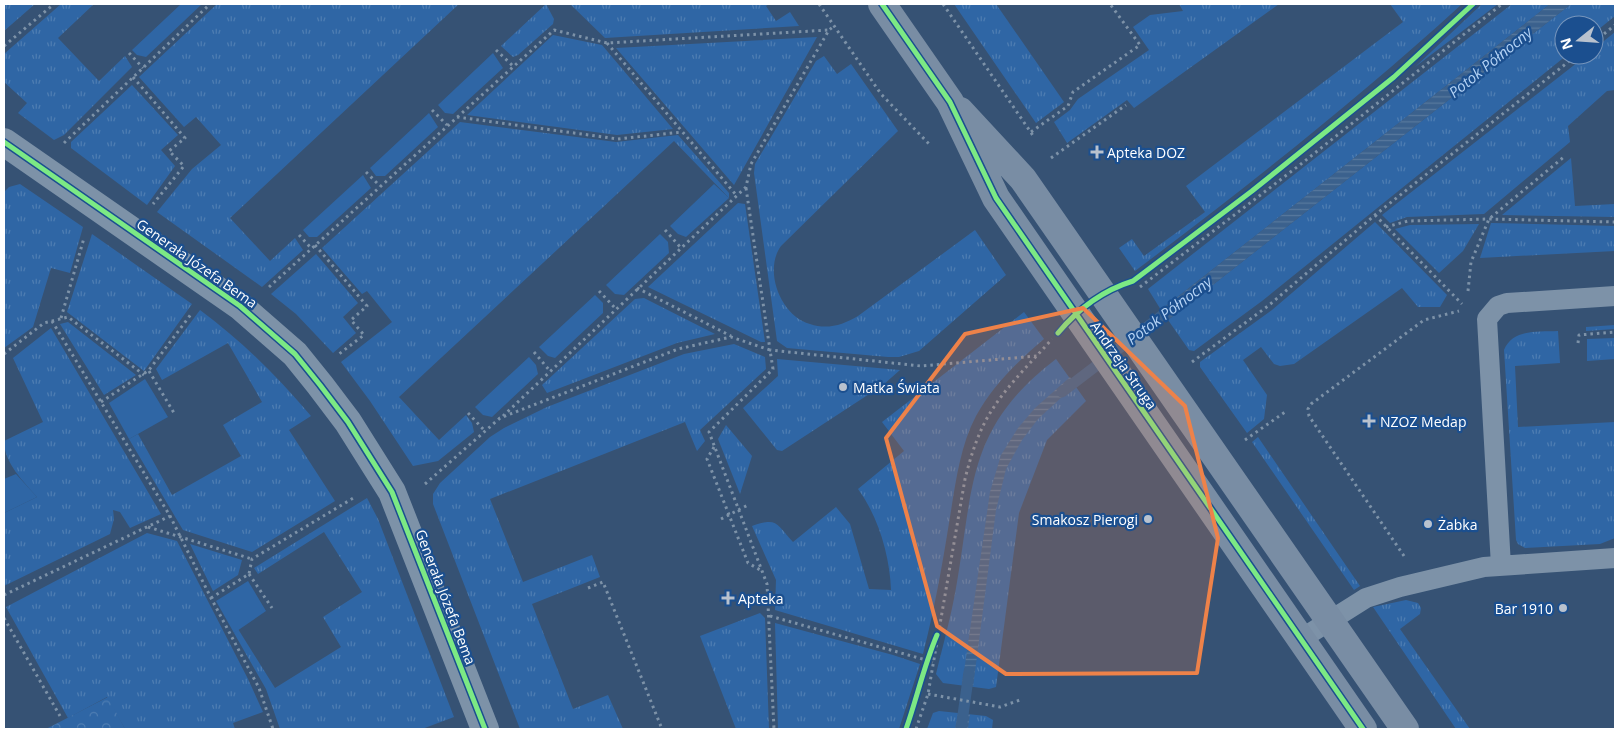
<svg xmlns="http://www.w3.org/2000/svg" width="1619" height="733" viewBox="0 0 1619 733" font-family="'Open Sans',sans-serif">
<defs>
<pattern id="grass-tufts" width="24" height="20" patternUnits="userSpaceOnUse" patternTransform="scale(1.25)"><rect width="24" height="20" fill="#2f66a5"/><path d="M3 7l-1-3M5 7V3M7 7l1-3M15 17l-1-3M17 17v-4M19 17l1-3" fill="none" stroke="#4e7db2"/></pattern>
<pattern id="park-crowns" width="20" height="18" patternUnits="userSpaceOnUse" patternTransform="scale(1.25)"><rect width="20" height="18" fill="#2f66a5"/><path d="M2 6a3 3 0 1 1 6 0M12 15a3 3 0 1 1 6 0" fill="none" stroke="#4e7db2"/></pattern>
<pattern id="water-rules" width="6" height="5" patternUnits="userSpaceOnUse" patternTransform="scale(1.25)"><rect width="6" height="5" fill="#3b618d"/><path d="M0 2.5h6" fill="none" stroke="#58799e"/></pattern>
</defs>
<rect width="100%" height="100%" fill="#365274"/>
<!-- grass -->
<path fill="url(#grass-tufts)" d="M4 4H35L4 31Z
M61 4H94L58 38 99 81 125 56 132 67 64 135 54 140 18 113 27 103 4 82V54Z
M217 4H459L230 218 270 261 295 238 303 250 262 287 157 212 192 169 221 145 196 117 184 127 139 77Z
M546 4 554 19 553 24 518 55 513 57 501 46Z
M570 4H769L766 6 776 21 790 12 799 26 605 38Z
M954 4H996L1064 102 1036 123Z
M1179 4H1279L1134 108 1127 100 1067 143 1054 122 1070 110 1078 99 1149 50 1133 27 1150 15 1183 11Z
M1390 4H1462C1358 99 1248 186 1135 271L1119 248 1132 239 1144 256 1205 212 1186 186 1403 22Z
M1482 4H1498L1415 67Z
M1512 4H1550L1161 310 1148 289Z
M1571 4H1615V16L1594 33V25H1564V55H1567L1262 301 1194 351 1189 350 1168 320Z
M1615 32V90L1607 91 1568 126 1570 142 1484 214 1407 217 1390 223 1382 215 1587 55H1594V49Z
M553 35 602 45 673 129 617 135 467 115Z
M817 37 734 185 616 48Z
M824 56 837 74 851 64 898 131 781 246C763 271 781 316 810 324 827 330 843 325 858 316L975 230 1006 275 919 351 899 357H888L787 348 777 341 754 173 755 164 816 61Z
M132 85 178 135 161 150 175 166 147 205 71 148V142Z
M460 122 616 142 678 135 729 193V198L674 141 399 397 439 440 466 415 472 423 474 432 438 461 413 466 370 401 341 362 392 322 367 291 362 294 322 248Z
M1571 158 1575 206 1615 204V217L1502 215Z
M20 184 83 227 70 273 51 268 33 327 4 348V192L9 187Z
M738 203 745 204 765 342H761L648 287Z
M1375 222 1447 295 1440 307H1418L1402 288 1294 364 1280 366 1274 364 1261 347 1243 360 1267 395 1264 419 1247 433 1200 367V362L1272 310Z
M1491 223 1615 226V251L1480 258Z
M1479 224 1463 251 1439 273 1395 229 1410 225Z
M92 234 192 304 144 371 67 312Z
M316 254 358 303 343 317 356 333 333 353 296 314 271 294Z
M644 298 715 334 677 343 547 393 542 385 635 299Z
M200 310C243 342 276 375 311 416L289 430 335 501 252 552 183 530 129 439 138 434 172 495 241 456 223 425 262 402 228 343 162 380 156 369Z
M1024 312 1044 339C1017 362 993 385 976 416 959 448 955 488 949 523 942 567 934 611 923 654L775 610 776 580 752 526C778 517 776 524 793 542L836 507 850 524 869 589 891 590C890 556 878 516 858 489L904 451 882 422Z
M68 322 136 375 104 395 60 324Z
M1615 325V329L1586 331V327Z
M51 328 161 514 130 528 120 512 113 510 114 519 110 534 4 586V513L37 497C24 482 4 463 4 441L43 422 13 358Z
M1558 331 1560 363 1515 366 1518 427 1615 422V538L1600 544 1525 548 1518 544 1516 540 1504 350C1513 329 1537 332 1558 331Z
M1615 338V359L1587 361V339Z
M734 344 765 357 766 369 700 430 705 441 697 451 685 422 490 499 523 582 592 555 600 577 532 604 573 709 608 695 623 729H520L433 504V494L440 483 490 437 504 428 547 407 684 354Z
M777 359 900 370 883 385 782 451 777 450 743 408 778 376Z
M1056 359 1086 401 1047 440 1019 513 996 687 989 689 943 683 936 674C943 645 951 617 956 588 974 486 966 428 1056 359Z
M726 425 752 456 740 494 718 439Z
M1258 437 1360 586 1354 590 1252 442Z
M367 498 378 519 454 717 422 729H280L266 689 234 633 238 629 275 688 341 647 323 617 362 592 324 532 258 574 254 568Z
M147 533 177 541 248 679 263 712 233 723 235 729H125L107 697 68 718 6 607Z
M190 544 242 560 238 575 213 591Z
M1406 600 1418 603 1421 608 1420 614 1400 629 1470 729H1456L1373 607Z
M760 613 765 618 769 729H736L700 636Z
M775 623 893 655 920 664 899 729H778Z
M939 711 986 716 993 720 992 729H927L933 713Z"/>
<!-- park -->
<path fill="url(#park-crowns)" d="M108 697 125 729H46Z"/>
<!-- garden -->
<path fill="#2f66a5" d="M181 4H202L146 57 137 55 132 50Z
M493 53 503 68 453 114 445 113 438 105Z
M429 113 438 127 385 176H376L370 168Z
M363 175 371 188 317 237H309L303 230Z
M714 184 729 198 686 237 678 234 670 226Z
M660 234 668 242 669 253 624 295 615 294 606 285Z
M595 295 603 303V313L555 358 548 356 539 347Z
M529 357 536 365 538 374 492 417 483 415 475 407Z
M145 379 168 417 129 439 109 403Z
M16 474 37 497 4 513V479Z
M248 581 266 611 234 633 216 601Z"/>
<!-- water -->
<path fill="url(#water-rules)" d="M1550 4H1571L1168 320 1161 310Z
M1070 377 1075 385 1038 419 1022 440 1006 469 996 510 973 687 962 685 990 492 1001 455 1018 428 1035 408Z
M958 713 970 714 968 729H955Z"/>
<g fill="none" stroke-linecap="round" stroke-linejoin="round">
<!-- stream -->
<path stroke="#3b618d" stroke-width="11" d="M1062 392 1177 304
M961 729 969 672"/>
<!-- path -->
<path stroke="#7d92a8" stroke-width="3" stroke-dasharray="2.5 4" stroke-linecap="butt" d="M819 4 881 94 930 145
M943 4 1034 137
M1594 42 1615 25
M607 43 737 196
M4 46 54 4
M496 50 513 66
M129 53 143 68
M133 77 185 138 169 151 184 166 153 204
M432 110 447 125
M457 117 618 139 682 132
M1031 132 1068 106 1073 92 1140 45 1110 4
M64 143 210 4
M1051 158 1126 105
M366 172 380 186
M746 188 770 350 921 366 1037 356
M1375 215 1462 304
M1386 227 1408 221 1489 219 1615 222
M665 230 681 248
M299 235 311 248
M315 245 367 306 351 320 364 335 339 354
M269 287 554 30 607 43 829 30
M1140 287 1301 164 1502 4
M637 288 731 336
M599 291 616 309
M1468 291 1471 262 1489 219 1565 156
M61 318 84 238
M52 321 170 516 211 598 259 688 273 729
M1578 343 1579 335 1615 332
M534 352 550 371
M4 354 44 323 68 317 144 375
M1192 362 1268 306 1375 215 1577 55
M149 371 174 413
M101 402 149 370 192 313
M468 413 485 431
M503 416 746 187 751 164 829 30 834 26
M1245 440 1285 412
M714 447 707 459 748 563 762 571
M425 484 500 418 678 349 731 337 770 350 773 369 709 432 767 584 774 729
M721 519 748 505
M148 527 252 559
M1404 556 1309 416 1308 409 1311 404 1424 320 1459 311
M249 574 272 608
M588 588 603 582 662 729
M4 595 170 516
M211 598 249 574 252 559 355 497
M770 616 933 662
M4 618 60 716
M928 694 1000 707 1020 700
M916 729 928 694 965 479C970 459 976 439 986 420 1003 389 1029 365 1052 339"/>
<!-- lane -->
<path stroke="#7d92a8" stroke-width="20" d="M1501 566 1487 319 1498 306 1507 303 1615 296
M1301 639 1366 598 1400 587 1484 567 1615 558"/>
<!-- street -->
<path stroke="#7d92a8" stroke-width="28" d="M4 142 240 306 295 354 320 385 348 422 392 492 485 729"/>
<!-- secondary -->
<path stroke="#798da4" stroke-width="28" d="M882 4 950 102 996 198 1363 729
M960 111 1023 179 1405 729"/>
<!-- cycleway casing -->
<g stroke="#1b4f8f" stroke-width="8">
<path id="cycleway" d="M882 4 950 102 996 198 1363 729
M4 142 240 306 295 354 320 385 348 422 392 492 485 729
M1058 333C1078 309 1104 290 1133 281L1252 191 1394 77 1473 4
M906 729C917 698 924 665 937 635"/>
</g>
<!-- cycleway -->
<use href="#cycleway" stroke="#7ce984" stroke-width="5"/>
</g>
<!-- marked area -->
<path fill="#ee8249" fill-opacity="0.2" stroke="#ee8249" stroke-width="4" stroke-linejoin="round" d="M1083 308 1185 406 1218 538 1197 673 1006 674 937 626 886 438 965 334Z"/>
<!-- markers -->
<g fill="#b9c2ce" stroke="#1b4f8f" stroke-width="2">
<path d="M1094.5 144.5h5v5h5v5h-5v5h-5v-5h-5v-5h5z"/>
<circle cx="843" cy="387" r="5"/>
<path d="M1366.5 413.5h5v5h5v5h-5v5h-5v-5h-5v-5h5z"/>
<circle cx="1148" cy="519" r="5"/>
<circle cx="1428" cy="524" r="5"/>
<path d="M725.5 590.5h5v5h5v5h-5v5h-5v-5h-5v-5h5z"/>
<circle cx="1563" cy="608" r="5"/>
</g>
<g text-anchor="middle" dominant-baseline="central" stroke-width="4.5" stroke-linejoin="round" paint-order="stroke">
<!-- poi labels -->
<g font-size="14" fill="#fff" stroke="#1b4f8f" text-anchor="start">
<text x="1107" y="152">Apteka DOZ</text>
<text x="853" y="387">Matka Świata</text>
<text x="1380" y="421">NZOZ Medap</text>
<text x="1138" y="519" text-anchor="end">Smakosz Pierogi</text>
<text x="1438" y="524">Żabka</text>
<text x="738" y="598">Apteka</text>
<text x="1553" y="608" text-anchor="end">Bar 1910</text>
</g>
<!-- street labels -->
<g font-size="14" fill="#fff" stroke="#1b4f8f">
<text transform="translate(197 263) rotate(35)">Generała Józefa Bema</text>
<text transform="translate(1124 365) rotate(55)">Andrzeja Struga</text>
<text transform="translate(446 597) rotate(69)">Generała Józefa Bema</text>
</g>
<!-- water labels -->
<g font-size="15" font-style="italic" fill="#b5d3f5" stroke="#1b4f8f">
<text transform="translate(1490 62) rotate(-39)">Potok Północny</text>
<text transform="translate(1169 310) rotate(-37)">Potok Północny</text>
</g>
</g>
<!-- border -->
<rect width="1619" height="733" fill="none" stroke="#ffffff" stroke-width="10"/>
<!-- north arrow -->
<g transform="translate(1579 40) rotate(253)"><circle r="24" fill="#1b4f8f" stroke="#7695bc"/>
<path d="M0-4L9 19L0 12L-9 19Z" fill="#b9c2ce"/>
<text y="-8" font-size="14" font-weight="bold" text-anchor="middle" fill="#ffffff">N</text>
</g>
</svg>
